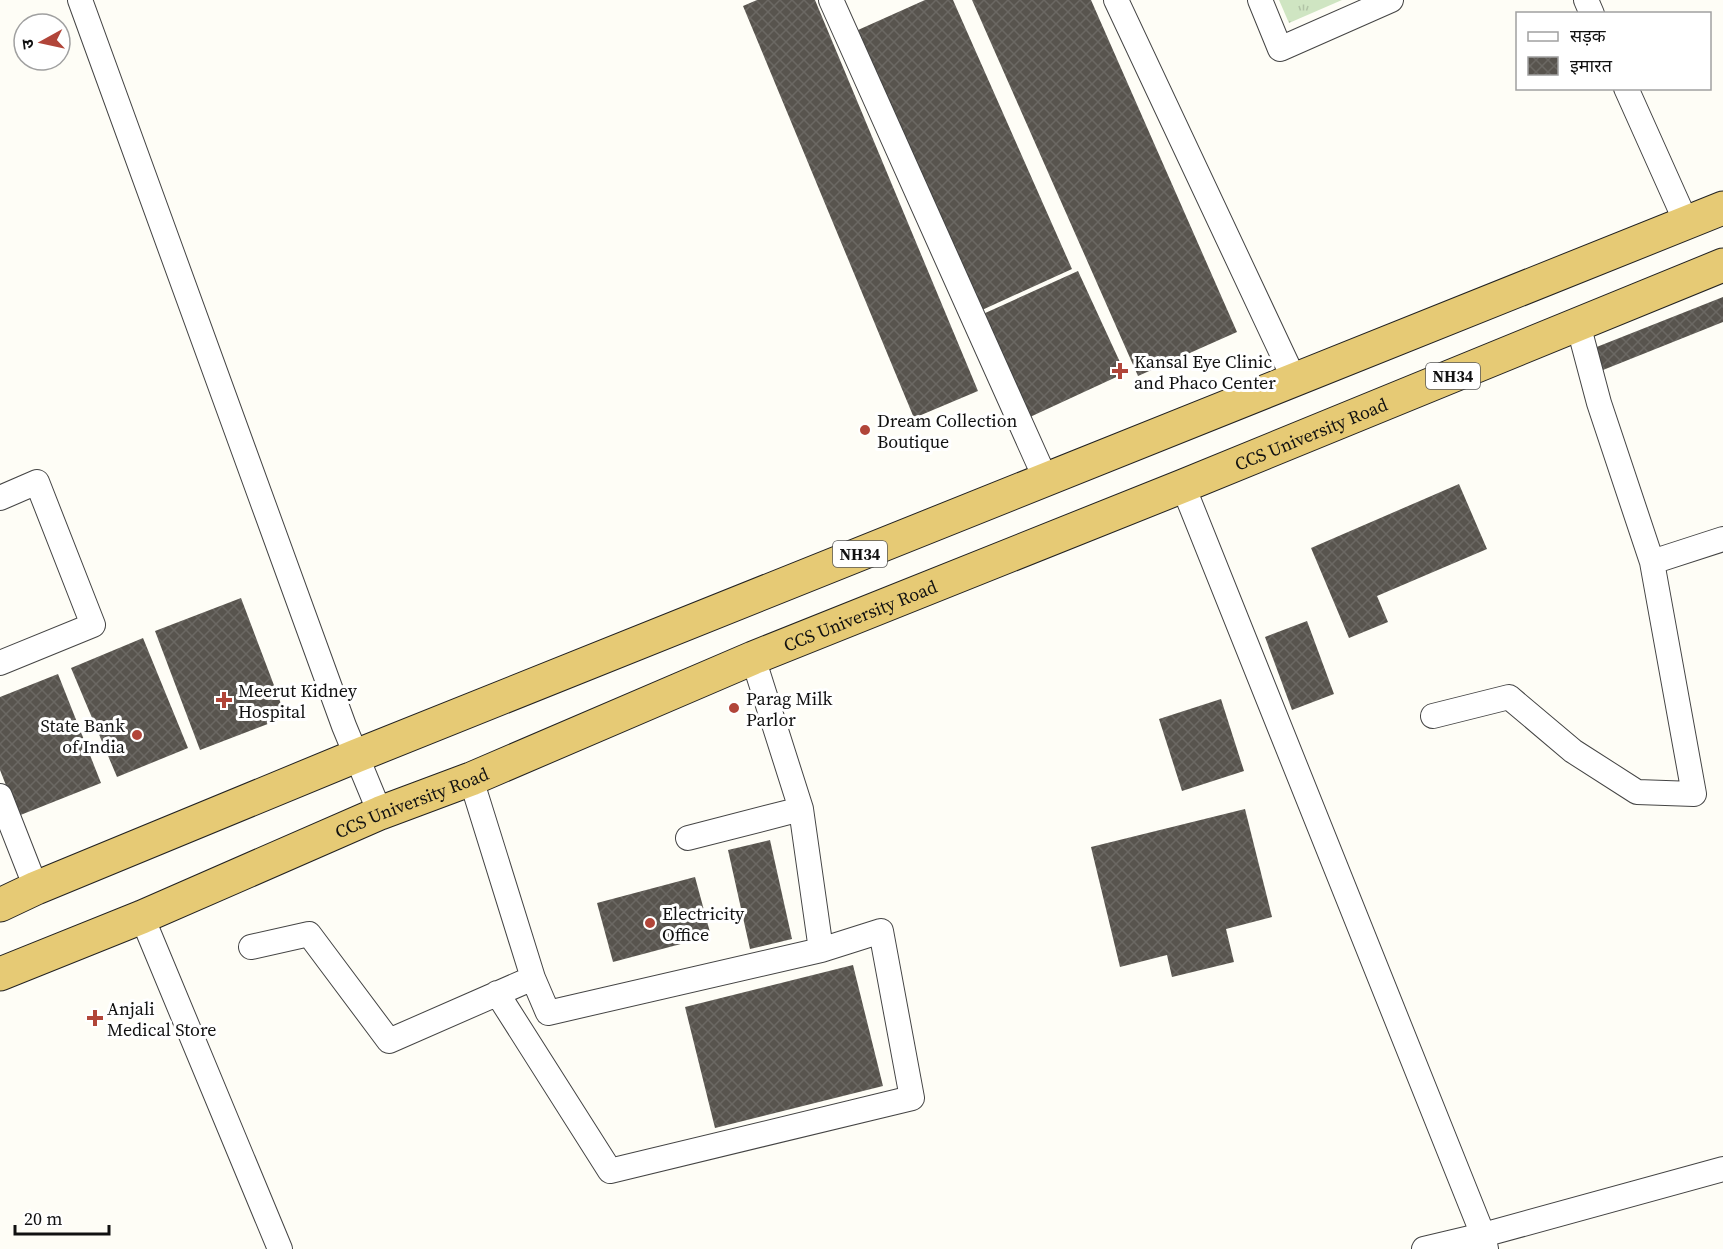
<svg xmlns="http://www.w3.org/2000/svg" width="1723" height="1249" viewBox="0 0 1723 1249" font-family="'Source Serif 4','Noto Sans Devanagari',serif">
<defs>
<pattern id="park-tufts" width="24" height="20" patternUnits="userSpaceOnUse" patternTransform="scale(1.5)"><rect width="24" height="20" fill="#cfe5c2"/><path d="M3 7l-1-3M5 7V3M7 7l1-3M15 17l-1-3M17 17v-4M19 17l1-3" fill="none" stroke="#b1c3a6"/></pattern>
<pattern id="building-cross-hatch" width="8" height="8" patternUnits="userSpaceOnUse" patternTransform="scale(1.5)"><rect width="8" height="8" fill="#58544e"/><path d="M0 0l8 8M0 8l8-8" fill="none" stroke="#6b6863"/></pattern>
</defs>
<rect width="100%" height="100%" fill="#fefdf6"/>
<!-- park -->
<path fill="url(#park-tufts)" d="M1279 0H1342L1289 23Z"/>
<!-- building -->
<path fill="url(#building-cross-hatch)" d="M757 0H815L978 391 914 418 743 6Z
M925 0H953L1072 269 982 310 858 30Z
M972 0H1091L1237 332 1138 376Z
M1078 271 1125 373 1030 417 983 314Z
M1723 297V322L1598 372 1589 350Z
M1459 484 1487 549 1377 596 1388 622 1349 638 1311 548Z
M241 598 286 717 200 750 155 631Z
M1307 621 1334 694 1292 710 1265 637Z
M143 638 188 748 117 777 71 668Z
M58 674 101 783 18 816 0 770V697Z
M1221 699 1244 771 1182 791 1159 719Z
M1245 809 1272 917 1226 929 1234 962 1172 977 1167 955 1120 967 1091 847Z
M770 840 792 939 750 949 728 850Z
M695 877 711 936 613 962 597 903Z
M853 965 883 1086 715 1128 685 1007Z"/>
<g fill="none" stroke-linecap="round" stroke-linejoin="round">
<!-- minor casing -->
<g stroke="#444" stroke-width="26">
<path id="minor" d="M80 0 344 726 380 813
M831 0 1046 480
M1116 0 1294 379
M1260 0 1280 49 1391 0
M1586 0 1592 14
M1626 88 1686 222
M1183 486 1483 1235 1486 1249
M0 498 37 482 93 625 0 663
M1652 562 1723 539
M1433 716 1509 697 1573 751 1637 792 1694 794 1652 562 1599 403 1578 324
M0 796 36 888
M688 838 801 809
M142 917 280 1249
M251 947 309 934 389 1041 533 978 471 779
M533 978 548 1013 821 950
M497 993 610 1171 912 1098 881 931 821 950 801 809 753 658
M1424 1249 1483 1235 1723 1169"/>
</g>
<!-- trunk casing -->
<g stroke="#222" stroke-width="35">
<g id="trunk">
<path d="M0 905 36 888 356 756 1723 208"/>
<path id="s1" d="M0 974 142 917 380 813 471 779 753 658 1183 486 1723 265"/>
</g>
</g>
<!-- minor -->
<use href="#minor" stroke="#fff" stroke-width="24"/>
<!-- trunk -->
<use href="#trunk" stroke="#e6ca75" stroke-width="33"/>
</g>
<!-- markers -->
<g fill="#b14539" stroke="#fff" stroke-width="2">
<path d="M1117 362h6v6h6v6h-6v6h-6v-6h-6v-6h6z"/>
<circle cx="865" cy="430" r="6"/>
<path d="M221 691h6v6h6v6h-6v6h-6v-6h-6v-6h6z"/>
<circle cx="734" cy="708" r="6"/>
<circle cx="137" cy="735" r="6"/>
<circle cx="650" cy="923" r="6"/>
<path d="M92 1009h6v6h6v6h-6v6h-6v-6h-6v-6h6z"/>
</g>
<g text-anchor="middle" dominant-baseline="central" stroke-width="6" stroke-linejoin="round" paint-order="stroke">
<!-- shield labels -->
<g fill="#fff" stroke="#585858" stroke-width="1.5">
<rect x="1426" y="363" width="54" height="26" rx="4.5"/>
<rect x="833" y="541" width="54" height="26" rx="4.5"/>
</g>
<g font-size="16" font-weight="bold" fill="#111">
<text x="1453" y="376">NH34</text>
<text x="860" y="554">NH34</text>
</g>
<!-- poi labels -->
<g font-size="18" fill="#111" stroke="#fff" text-anchor="start">
<text x="1134" y="361">Kansal Eye Clinic<tspan x="1134" dy="21">and Phaco Center</tspan></text>
<text x="877" y="420">Dream Collection<tspan x="877" dy="21">Boutique</tspan></text>
<text x="238" y="690">Meerut Kidney<tspan x="238" dy="21">Hospital</tspan></text>
<text x="746" y="698">Parag Milk<tspan x="746" dy="21">Parlor</tspan></text>
<text x="125" y="725" text-anchor="end">State Bank<tspan x="125" dy="21">of India</tspan></text>
<text x="662" y="913">Electricity<tspan x="662" dy="21">Office</tspan></text>
<text x="107" y="1008">Anjali<tspan x="107" dy="21">Medical Store</tspan></text>
</g>
<!-- street labels -->
<g font-size="18" fill="#111" stroke="#fff">
<text stroke="none"><textPath href="#s1" startOffset="1418">CCS University Road</textPath></text>
<text stroke="none"><textPath href="#s1" startOffset="932">CCS University Road</textPath></text>
<text stroke="none"><textPath href="#s1" startOffset="446">CCS University Road</textPath></text>
</g>
</g>
<!-- legend -->
<rect x="1516" y="12" width="195" height="78" fill="#ffffff" stroke="#a0a0a0" stroke-width="1.5"/>
<rect x="1528" y="32" width="30" height="9" fill="#ffffff" stroke="#a0a0a0" stroke-width="1.5"/>
<text x="1570" y="42" font-size="18" fill="#111111">सड़क</text>
<rect x="1528" y="57" width="30" height="18" fill="url(#building-cross-hatch)" stroke="#a0a0a0" stroke-width="1.5"/>
<text x="1570" y="72" font-size="18" fill="#111111">इमारत</text>
<!-- north arrow -->
<g transform="translate(42 42) rotate(262)"><circle r="28" fill="#ffffff" stroke="#a0a0a0" stroke-width="1.5"/>
<path d="M0-4.5L10 22L0 15L-10 22Z" fill="#b14539"/>
<text y="-9" font-size="16" font-weight="bold" text-anchor="middle" fill="#111111">उ</text>
</g>
<!-- scale -->
<path d="M15 1225v9h94v-9" fill="none" stroke="#111111" stroke-width="3"/>
<text x="24" y="1225" font-size="18" fill="#111111" stroke="#ffffff" stroke-width="4.5" paint-order="stroke">20 m</text>
</svg>
